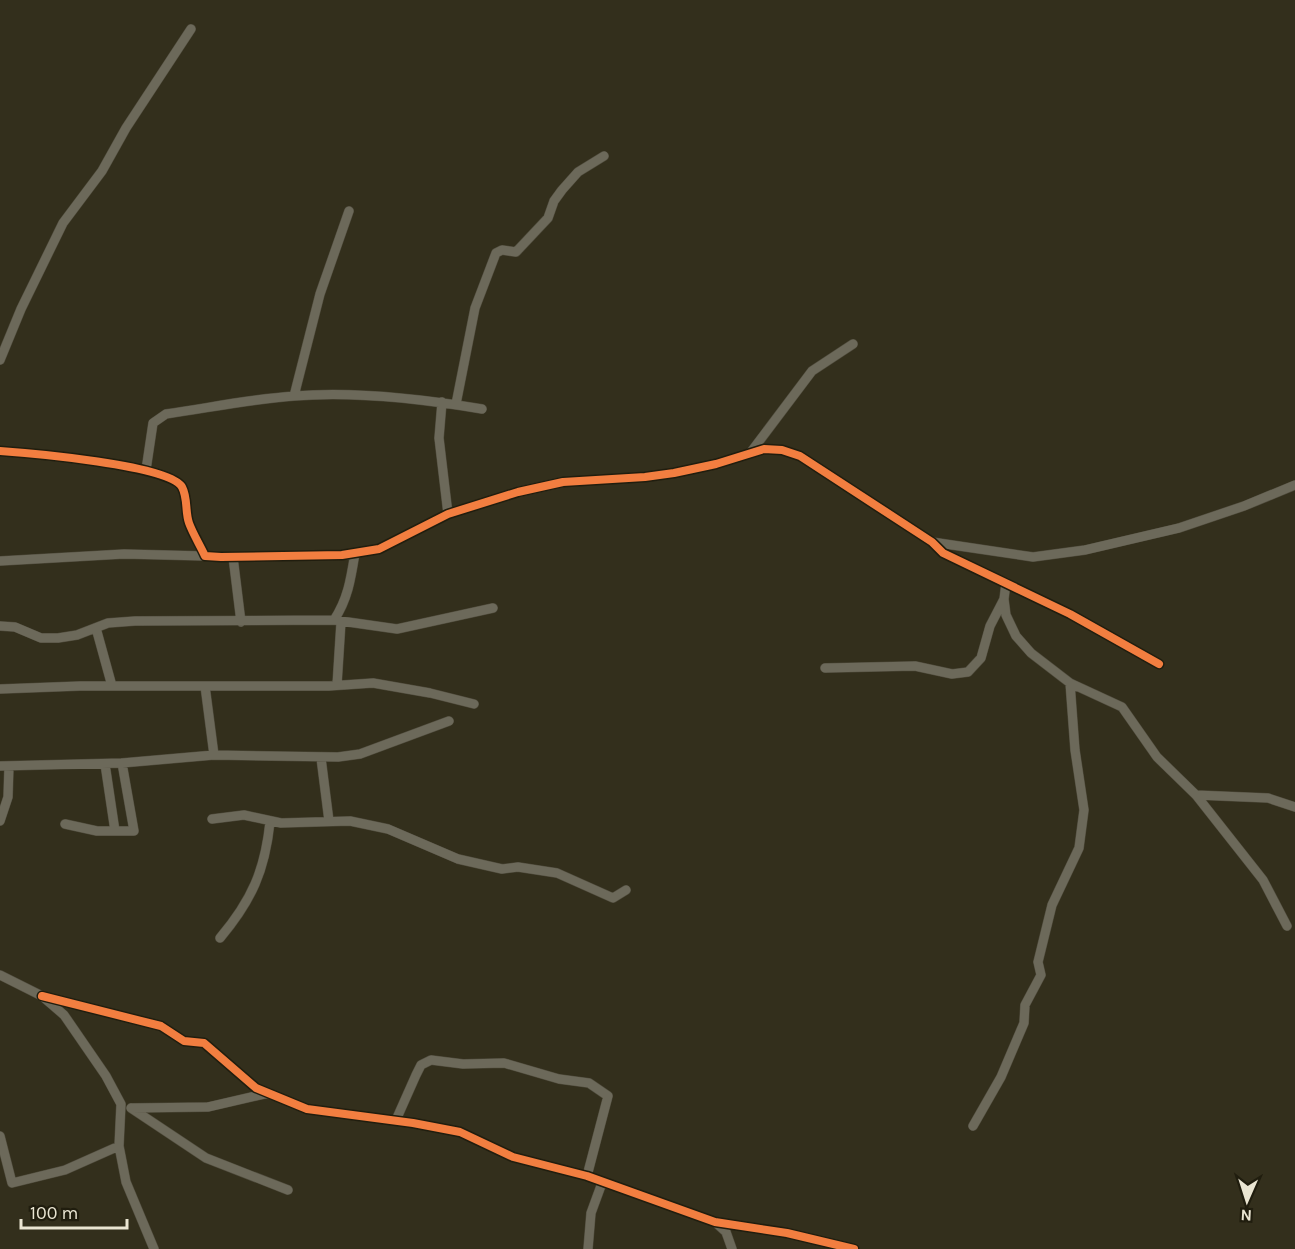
<svg xmlns="http://www.w3.org/2000/svg" width="1295" height="1249" viewBox="0 0 1295 1249" font-family="Karla,sans-serif">
<rect width="100%" height="100%" fill="#332f1c"/>
<g fill="none" stroke-linecap="round" stroke-linejoin="round">
<!-- minor casing -->
<g stroke="#504c3d" stroke-width="10">
<path id="minor" d="M0 360 21 309 63 223 102 171 126 128 191 29
M294 396 320 294 349 211
M442 402 439 438 448 514
M456 404 475 308 496 253 502 250 516 252 548 218 554 201 562 190 578 172 604 156
M0 451C29 453 170 465 182 487 188 498 185 512 189 523 193 534 200 545 205 556L221 557 342 555 379 549 448 514 518 492 563 482 645 477 674 473 716 464 764 449 782 450 800 456 932 542 943 553 1070 614 1159 664
M751 452 812 371 853 344
M146 470 153 423 166 414C208 408 251 399 294 396 354 391 423 399 482 409
M932 542 1033 557 1085 550 1179 528 1244 506 1295 485
M233 557 241 622
M0 561 124 554 205 556
M1006 583 1004 599 1006 615 1016 636 1031 653 1070 683 1122 707 1157 757 1196 795 1263 880 1287 926
M334 620C348 599 351 578 355 553
M0 626 15 627 41 638H58L77 635 108 623 135 621 334 620 397 629 493 608
M96 628 112 686
M825 668 915 666 952 674 968 672 981 658 990 626 1004 599
M337 685 341 622
M205 686 214 755
M0 689 80 686H329L373 683 430 693 474 704
M321 758 329 821
M105 764 115 831
M0 766 122 763 214 755 338 757 360 754 449 721
M1196 795 1268 798 1295 807
M212 819 244 815 281 823 350 821 388 829 458 859 502 869 518 867 557 873 613 898 626 890
M0 821 8 797 9 766
M65 824 97 831H134L122 763
M220 938C252 900 265 870 270 822
M0 975 42 996 64 1015 106 1076 121 1104 119 1146 126 1182 154 1249
M42 996 161 1026 184 1041 204 1043 256 1088 307 1109 413 1123 460 1132 513 1157 587 1176 715 1222 787 1233 854 1249
M131 1108 206 1158 288 1190
M132 1108 208 1107 269 1093
M396 1120 416 1075 421 1065 431 1060 463 1064 504 1063 559 1079 589 1083 608 1096 587 1176
M973 1126 1001 1077 1024 1023 1025 1005 1041 975 1038 962 1052 905 1079 848 1084 810 1075 750 1070 683
M0 1136 12 1183 65 1170 119 1146
M715 1222 726 1232 732 1249
M588 1249 591 1213 602 1183"/>
</g>
<!-- minor -->
<use href="#minor" stroke="#6c695a" stroke-width="9"/>
<!-- cycleway casing -->
<g stroke="#201d0e" stroke-width="11">
<path id="cycleway" d="M0 451C29 453 170 465 182 487 188 498 185 512 189 523 193 534 200 545 205 556L221 557 342 555 379 549 448 514 518 492 563 482 645 477 674 473 716 464 764 449 782 450 800 456 932 542 943 553 1070 614 1159 664
M42 996 161 1026 184 1041 204 1043 256 1088 307 1109 413 1123 460 1132 513 1157 587 1176 715 1222 787 1233 854 1249"/>
</g>
<!-- cycleway -->
<use href="#cycleway" stroke="#f27e40" stroke-width="8"/>
</g>
<!-- north arrow -->
<g transform="translate(1247 1201) rotate(183)" stroke="#201d0e" stroke-width="4.5" paint-order="stroke">
<path d="M0-4.5L10 22L0 15L-10 22Z" fill="#eae5d2"/>
<text y="-9" font-size="16" font-weight="bold" text-anchor="middle" fill="#eae5d2">N</text>
</g>
<!-- scale -->
<path d="M21 1219v9h106v-9" fill="none" stroke="#eae5d2" stroke-width="3"/>
<text x="30" y="1219" font-size="18" fill="#eae5d2" stroke="#201d0e" stroke-width="4.5" paint-order="stroke">100 m</text>
</svg>
